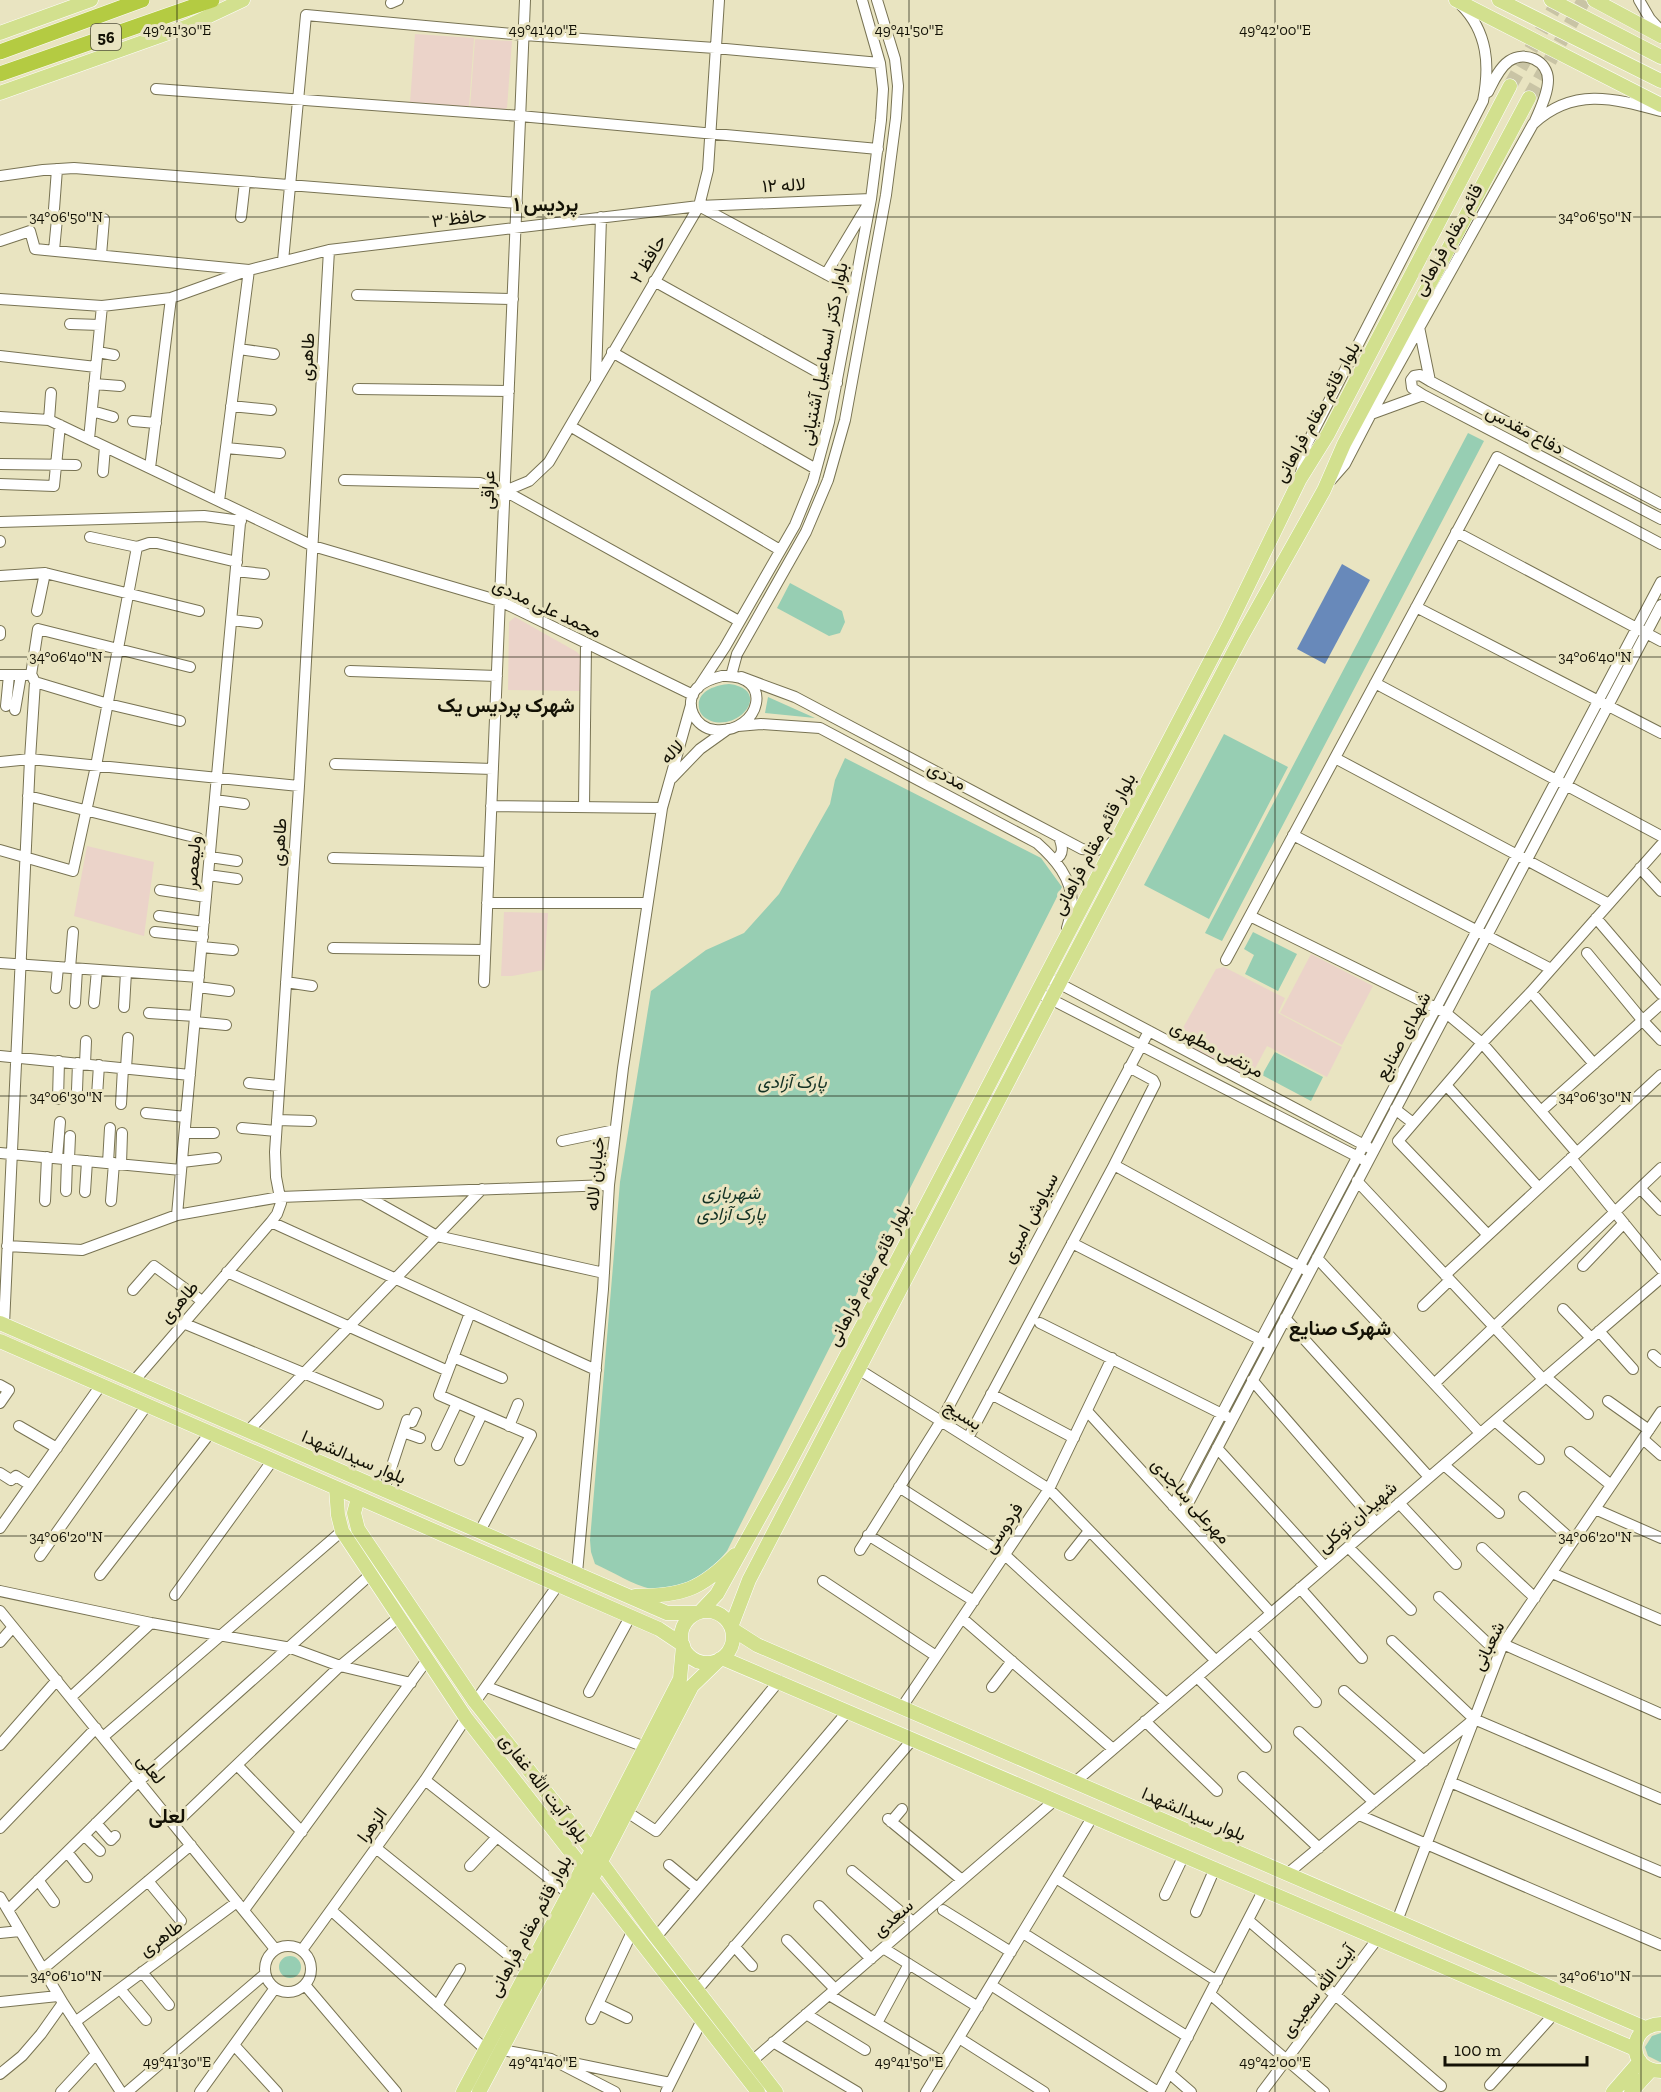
<svg xmlns="http://www.w3.org/2000/svg" width="1661" height="2092" viewBox="0 0 1661 2092" font-family="'Zilla Slab',Vazirmatn,serif">
<rect width="100%" height="100%" fill="#e9e4c1"/>
<!-- education -->
<path fill="#ebd3c9" d="M415 34 474 38 469 107 410 103Z
M475 39 512 41 507 108 502 110 470 108Z
M515 617 577 652 581 657V691L508 690 509 622Z
M87 846 154 862 144 936 74 916Z
M504 912 548 913 544 970 512 976H501Z
M1311 954 1373 986 1342 1045 1280 1013Z
M1224 967 1285 998 1278 1013 1342 1047 1327 1077 1267 1046 1250 1078 1181 1042 1179 1035 1216 969Z"/>
<!-- green -->
<path fill="#97ceb3" d="M1468 433 1484 441 1222 941 1205 933Z
M790 583 842 611 845 622 840 633 829 636 777 608Z
M729 684C772 689 741 731 711 721 704 718 700 714 699 708 696 691 716 685 729 684Z
M768 697 815 718 765 713Z
M1224 734 1288 767 1209 919 1144 885Z
M845 758 1041 858 1062 887 727 1551C708 1574 684 1596 651 1589 633 1585 613 1572 595 1564L591 1552 590 1540 620 1182 651 991 706 950 744 933 779 894 830 804 835 780Z
M1253 932 1297 954 1278 991 1245 974 1254 955 1244 949Z
M1275 1052 1323 1077 1311 1101 1262 1075Z
M279 1967a11 11 0 1 1 22 0a11 11 0 1 1-22 0Z
M1661 2033V2062H1660L1648 2056 1645 2047 1652 2036Z"/>
<!-- water -->
<path fill="#6889ba" d="M1342 564 1370 580 1325 664 1297 649Z"/>
<g fill="none" stroke-linecap="round" stroke-linejoin="round">
<!-- major-tunnel -->
<path stroke="#c9c4a5" stroke-width="14" stroke-dasharray="14 7" stroke-linecap="butt" d="M1510 86 1559 0
M1529 98 1584 0"/>
<!-- minor casing -->
<g stroke="#787353" stroke-width="12">
<path id="minor" d="M1639 0 1650 19 1661 31
M391 3 398 0
M156 89 520 116 878 149
M1488 92C1493 82 1499 68 1509 61 1525 50 1548 61 1548 80 1548 94 1540 109 1535 121
M0 176 43 170 74 168 517 203
M699 206 854 289
M54 209 57 169
M241 217 245 182
M0 241 30 231 35 249 249 270 219 501
M54 250 57 219
M101 255 104 219
M283 261 306 15 524 35 715 48 880 63
M654 281 837 383
M357 295 513 299
M0 299 102 306 171 298 249 270 329 250 699 206 871 199 826 274
M70 324 100 325
M1419 327 1430 381 1661 504
M239 349 274 354
M98 352 114 355
M612 352 816 469
M0 356 96 367
M596 379 601 217
M94 384 120 386
M358 389 509 391
M1423 395 1412 388 1411 380 1414 376 1420 375 1430 381
M231 406 271 410
M92 411 113 417
M1371 414 1423 395 1661 519
M0 417 49 420 313 546 500 601 693 695
M49 420 51 393
M133 421 156 423
M570 426 780 550
M89 439 102 306
M226 448 280 453
M0 464 76 465
M150 468 171 298
M103 472 105 447
M1301 473 1307 444 1483 101C1490 66 1488 32 1461 5
M344 480 480 483 505 491 739 621
M1331 480 1345 464 1371 414 1533 124C1573 87 1613 98 1661 111
M0 484 54 486 60 425
M505 491 529 481 549 462 699 206 708 170 719 0
M0 522 204 516 241 521
M1456 532 1661 641
M90 537 137 547 149 543H157L237 562
M0 541V542
M236 571 264 574
M0 576 45 573 199 611
M1416 607 1661 733
M37 611 45 573
M232 620 257 623
M0 635V631
M350 671 497 676
M0 675H27
M31 675 38 629 190 667
M32 676 35 682 108 704 180 721
M722 676C776 673 761 734 715 730 695 728 683 704 697 688 704 681 713 678 722 676Z
M731 676 737 654 806 532 828 480 845 420 886 195 896 118 898 86 895 59 877 0
M741 677 795 697 1082 849C1096 851 1104 851 1114 840
M1375 683 1661 836
M698 688 725 647 795 525 813 481 829 422 871 199 881 120 883 89 880 63 862 0
M6 706 9 675
M15 710 21 675
M738 726 761 724 820 728 1037 843C1055 859 1072 878 1072 904 1072 912 1069 921 1067 928
M1335 758 1609 904
M0 762 30 759 299 786
M335 764 493 769
M672 778 700 749 728 729
M28 796 198 838
M215 800 244 804
M491 806 662 808
M584 807 586 644
M1293 835 1551 969
M0 850 73 871 96 766 137 547
M210 857 237 861
M333 858 489 862
M1055 859C1065 855 1062 845 1059 837
M1640 868 1661 891
M208 875 237 879
M160 890 206 897
M487 903H646
M159 916 204 922
M1250 916 1446 1013 1482 1043 1577 1153
M1596 918 1661 994
M155 932 203 937
M202 947 233 950
M333 948 485 950
M1587 953 1643 1021 1661 1040
M1226 960 1497 457 1661 544
M0 963 199 977
M70 968 73 932
M1045 976 1368 1147
M286 982 312 986
M484 982 525 0
M198 987 229 991
M56 988 58 967
M1037 992 1362 1159
M1531 992 1594 1064
M75 1003 77 969
M94 1003 97 970
M124 1007 126 972
M149 1013 195 1016
M195 1022 226 1025
M0 1056 190 1075
M85 1064 86 1041
M126 1068 128 1038
M249 1083 279 1086
M1446 1085 1539 1188
M77 1090 78 1063
M97 1096 99 1065
M58 1099 59 1061
M121 1104 123 1068
M1395 1109 1413 1123
M1541 1111 1661 1004
M146 1113 186 1117
M277 1120 311 1121
M242 1128 276 1131
M185 1133H214
M562 1141 615 1130
M0 1153 181 1170
M57 1158 60 1122
M1571 1158 1661 1269
M69 1159 70 1136
M182 1162 216 1158
M108 1163 110 1128
M121 1164 122 1133
M1114 1165 1304 1269
M1357 1181 1543 1379
M1640 1188 1661 1210
M66 1191 67 1159
M85 1192 87 1161
M364 1195 437 1236 604 1273
M45 1201 47 1157
M111 1201 114 1163
M177 1215 241 512
M271 1222 596 1370
M1488 1235 1398 1141 1482 1043 1531 992 1661 845
M1072 1243 1267 1343
M7 1246 82 1250 177 1215 280 1197 609 1185
M1317 1258 1480 1433
M1583 1266 1624 1223
M227 1272 448 1371
M1445 1275 1661 1075
M133 1290 154 1266 202 1301
M1423 1306 1450 1280
M1563 1309 1591 1338
M470 1313 439 1395 531 1435 480 1531
M1285 1318 1429 1477
M183 1323 378 1404
M1040 1323 1226 1416
M4 1325 30 759 35 682
M1599 1331 1633 1369
M1653 1355 1661 1362
M453 1357 502 1378
M858 1369 1049 1489 1216 1661
M1546 1377 1588 1414
M1252 1380 1376 1523
M134 1381 271 1222 277 1214 281 1203 276 1177 275 1152 299 786 329 250
M1435 1383 1661 1168
M0 1385 9 1390 0 1403
M991 1394 1074 1438
M1608 1401 1649 1430
M1087 1411 1271 1613
M1495 1421 1539 1459
M19 1426 57 1448
M509 1426 518 1404
M248 1431 482 1189
M403 1432 420 1438
M968 1438 1114 1165 1155 1084 1153 1080 1129 1067
M1643 1439 1661 1455
M437 1445 457 1403
M1217 1448 1325 1567
M1570 1452 1611 1485
M460 1460 482 1414
M1444 1465 1499 1513
M0 1473 11 1480 16 1476 30 1485
M899 1487 1005 1555 1166 1703
M384 1490 407 1420 412 1422 416 1413
M1524 1497 1573 1541
M1399 1503 1456 1564
M1173 1506 1661 582
M1595 1509 1661 1538
M1182 1515 1661 605
M0 1528 101 1385
M868 1535 974 1601
M1348 1547 1411 1610
M1482 1548 1535 1598
M860 1550 941 1421 1149 1031
M1070 1555 1089 1531
M40 1556 147 1405
M577 1573 603 1289 609 1185 623 1068 662 808 691 705
M1552 1573 1661 1620
M100 1575 210 1433
M823 1581 936 1656
M1300 1588 1362 1658
M0 1591 151 1623 291 1648 340 1666 411 1683
M175 1595 272 1461
M1439 1597 1499 1654
M0 1611 275 1949
M962 1618 1113 1749
M1251 1631 1316 1702
M1392 1641 1474 1719 1661 1799
M0 1642 13 1627
M1503 1644 1661 1714
M1197 1677 1266 1747
M487 1687 645 1747
M992 1687 1012 1661
M1344 1691 1424 1761
M589 1692 630 1617
M71 1697 151 1623
M475 1702 558 1585
M902 1707 1049 1489 1112 1358
M1145 1721 1217 1791
M1299 1732 1374 1802
M103 1737 342 1531
M0 1745 57 1680
M237 1765 302 1832
M1243 1777 1319 1848
M425 1780 568 1893
M1075 1782 1661 1278
M1450 1782 1661 1872
M627 1812 656 1831 779 1681
M1359 1815 1661 1945
M888 1819 962 1880
M891 1822 902 1809
M96 1823 111 1840 115 1836
M174 1825 340 1666 398 1618
M0 1828 96 1728
M84 1835 100 1851
M376 1848 527 1970
M67 1852 87 1877
M669 1865 697 1888
M470 1866 497 1837
M852 1871 913 1922
M1287 1874 1474 1719
M1056 1878 1217 1981
M38 1880 54 1902
M148 1881 181 1921
M1165 1895 1184 1855
M0 1897 63 2003 121 2092
M819 1906 871 1959
M8 1910 139 1781 370 1575
M244 1910 427 1660
M943 1910 1011 1952
M332 1911 485 2049
M1196 1912 1215 1868
M1248 1920 1441 2086
M1397 1921 1503 1644 1661 1412
M0 1933 20 1931
M1023 1933 1188 2037
M656 1937 848 1711
M787 1940 835 1989
M265 1969a23 23 0 1 1 46 0a23 23 0 1 1-46 0Z
M734 1946 752 1966
M883 1948 978 2007
M302 1950 425 1780 466 1718
M43 1969 191 1845
M142 1972 169 2005
M305 1985 396 2092
M991 1985 1158 2092
M120 1989 146 2020
M697 1990 913 1739
M1210 1994 1324 2092
M829 1995 944 2063
M0 2002 58 1996
M598 2004 627 2018
M437 2006 460 1969
M806 2014 865 2050
M591 2019 632 1932
M75 2022 237 1902
M877 2023 909 1964
M959 2038 1044 2092
M773 2042 857 2092
M234 2045 277 2092
M502 2050 551 2059 615 2092
M563 2061 670 2083
M752 2061 1055 1800
M1169 2073 1191 2092
M0 2074 22 2056 41 2034 63 2003
M1490 2085 1554 2014
M61 2092 96 2054
M127 2092 265 1974
M200 2092 275 1988
M666 2092 702 2020
M926 2092 1093 1816
M1159 2092 1264 1889
M1262 2092 1378 1938"/>
</g>
<!-- major casing -->
<g stroke="#fff" stroke-width="15">
<path id="major" d="M1456 0 1661 105
M1499 0 1661 81
M1551 0 1661 57
M1594 0 1661 36
M0 33 91 0
M0 93 188 26 243 0
M0 1323 667 1613H697
M0 1341 659 1629 683 1645
M336 1488 338 1515 342 1531 466 1718 758 2092
M358 1498 354 1513 358 1529 475 1702 592 1850 656 1937 776 2092
M635 1596C682 1596 701 1590 735 1555
M681 1637a26 26 0 1 1 52 0a26 26 0 1 1-52 0Z
M700 1612 717 1594 783 1475 899 1257 1227 629 1300 479 1328 434 1510 86
M731 1627 749 1580 1059 984 1242 636 1324 490 1344 444 1529 98
M732 1629 757 1645 1645 2028
M722 1658 1635 2049
M1661 2024C1627 2025 1627 2071 1661 2071
M463 2092 592 1850 680 1679 683 1646
M479 2092 580 1902 692 1686 720 1659
M1613 2092 1640 2061
M1631 2092 1651 2070"/>
</g>
<!-- highway casing -->
<g stroke="#fff" stroke-width="16">
<path id="highway" d="M0 52 142 0
M0 74 212 0"/>
</g>
<!-- minor -->
<use href="#minor" stroke="#fff" stroke-width="10"/>
<!-- major -->
<use href="#major" stroke="#d2e08e" stroke-width="14"/>
<!-- highway -->
<use href="#highway" stroke="#b4cb42" stroke-width="15"/>
</g>
<!-- ticks -->
<path fill="none" stroke="#131105" stroke-width="1.5" stroke-opacity="0.45" d="M177 0V2092M543 0V2092M909 0V2092M1275 0V2092M1641 0V2092M0 217H1661M0 657H1661M0 1096H1661M0 1536H1661M0 1976H1661"/>
<g text-anchor="middle" dominant-baseline="central" stroke-width="6" stroke-linejoin="round" paint-order="stroke">
<!-- shield labels -->
<rect fill="#e9e4c1" stroke="#53503d" stroke-width="1.5" x="91" y="24" width="30" height="26" rx="4.5"/>
<g font-size="16" font-weight="bold" fill="#131105">
<text x="106" y="37">56</text>
</g>
<!-- street labels -->
<g font-size="18" fill="#131105" stroke="#e9e4c1">
<text transform="translate(784 185) rotate(-3)">لاله ۱۲</text>
<text transform="translate(459 218) rotate(-7)">حافظ ۳</text>
<text transform="translate(1448 240) rotate(-61)">قائم مقام فراهانی</text>
<text transform="translate(648 259) rotate(-59)">حافظ ۲</text>
<text transform="translate(824 354) rotate(-79)">بلوار دکتر اسماعیل آشتیانی</text>
<text transform="translate(307 357) rotate(-87)">طاهری</text>
<text transform="translate(1317 412) rotate(-61)">بلوار قائم مقام فراهانی</text>
<text transform="translate(1525 430) rotate(28)">دفاع مقدس</text>
<text transform="translate(488 490) rotate(-88)">عراقی</text>
<text transform="translate(547 608) rotate(25)">محمد علی مددی</text>
<text transform="translate(672 752) rotate(-44)">لاله</text>
<text transform="translate(947 776) rotate(28)">مددی</text>
<text transform="translate(279 842) rotate(-86)">طاهری</text>
<text transform="translate(1094 844) rotate(-62)">بلوار قائم مقام فراهانی</text>
<text transform="translate(193 862) rotate(-85)">ولیعصر</text>
<text transform="translate(1403 1036) rotate(-62)">شهدای صنایع</text>
<text transform="translate(1217 1049) rotate(28)">مرتضی مطهری</text>
<text transform="translate(595 1174) rotate(-85)">خیابان لاله</text>
<text transform="translate(1030 1218) rotate(-62)">سیاوش امیری</text>
<text transform="translate(869 1275) rotate(-62)">بلوار قائم مقام فراهانی</text>
<text transform="translate(179 1302) rotate(-49)">طاهری</text>
<text transform="translate(963 1415) rotate(32)">بسیج</text>
<text transform="translate(354 1457) rotate(23)">بلوار سیدالشهدا</text>
<text transform="translate(1191 1501) rotate(48)">مهرعلی ساجدی</text>
<text transform="translate(1357 1517) rotate(-41)">شهیدان توکلی</text>
<text transform="translate(1003 1528) rotate(-56)">فردوسی</text>
<text transform="translate(1488 1646) rotate(-64)">شعبانی</text>
<text transform="translate(151 1769) rotate(51)">لعلی</text>
<text transform="translate(544 1788) rotate(52)">بلوار آیت الله غفاری</text>
<text transform="translate(1194 1814) rotate(23)">بلوار سیدالشهدا</text>
<text transform="translate(372 1825) rotate(-54)">الزهرا</text>
<text transform="translate(893 1918) rotate(-41)">سعدی</text>
<text transform="translate(530 1926) rotate(-62)">بلوار قائم مقام فراهانی</text>
<text transform="translate(161 1938) rotate(-36)">طاهری</text>
<text transform="translate(1318 1991) rotate(-53)">آیت الله سعیدی</text>
</g>
<!-- park labels -->
<g font-size="18" font-style="italic" fill="#133224" stroke="#e9e4c1">
<text x="792" y="1082">پارک آزادی</text>
<text x="731" y="1193">شهربازی<tspan x="731" dy="21">پارک آزادی</tspan></text>
</g>
<!-- neighbourhood labels -->
<g font-size="20" font-weight="bold" fill="#131105" stroke="#e9e4c1">
<text x="546" y="204">پردیس ۱</text>
<text x="506" y="705">شهرک پردیس یک</text>
<text x="1340" y="1328">شهرک صنایع</text>
<text x="167" y="1816">لعلی</text>
</g>
</g>
<g font-size="15" text-anchor="middle" fill="#131105" stroke="#e9e4c1" stroke-width="6" stroke-linejoin="round" paint-order="stroke">
<text x="177" y="35">49°41'30"E</text>
<text x="543" y="35">49°41'40"E</text>
<text x="909" y="35">49°41'50"E</text>
<text x="1275" y="35">49°42'00"E</text>
<text x="66" y="222">34°06'50"N</text>
<text x="1595" y="222">34°06'50"N</text>
<text x="66" y="662">34°06'40"N</text>
<text x="1595" y="662">34°06'40"N</text>
<text x="66" y="1102">34°06'30"N</text>
<text x="1595" y="1102">34°06'30"N</text>
<text x="66" y="1542">34°06'20"N</text>
<text x="1595" y="1542">34°06'20"N</text>
<text x="66" y="1981">34°06'10"N</text>
<text x="1595" y="1981">34°06'10"N</text>
<text x="177" y="2067">49°41'30"E</text>
<text x="543" y="2067">49°41'40"E</text>
<text x="909" y="2067">49°41'50"E</text>
<text x="1275" y="2067">49°42'00"E</text>
</g>
<!-- scale -->
<path d="M1445 2056v9h142v-9" fill="none" stroke="#131105" stroke-width="3"/>
<text x="1454" y="2056" font-size="18" fill="#131105" stroke="#e9e4c1" stroke-width="4.5" paint-order="stroke">100 m</text>
</svg>
